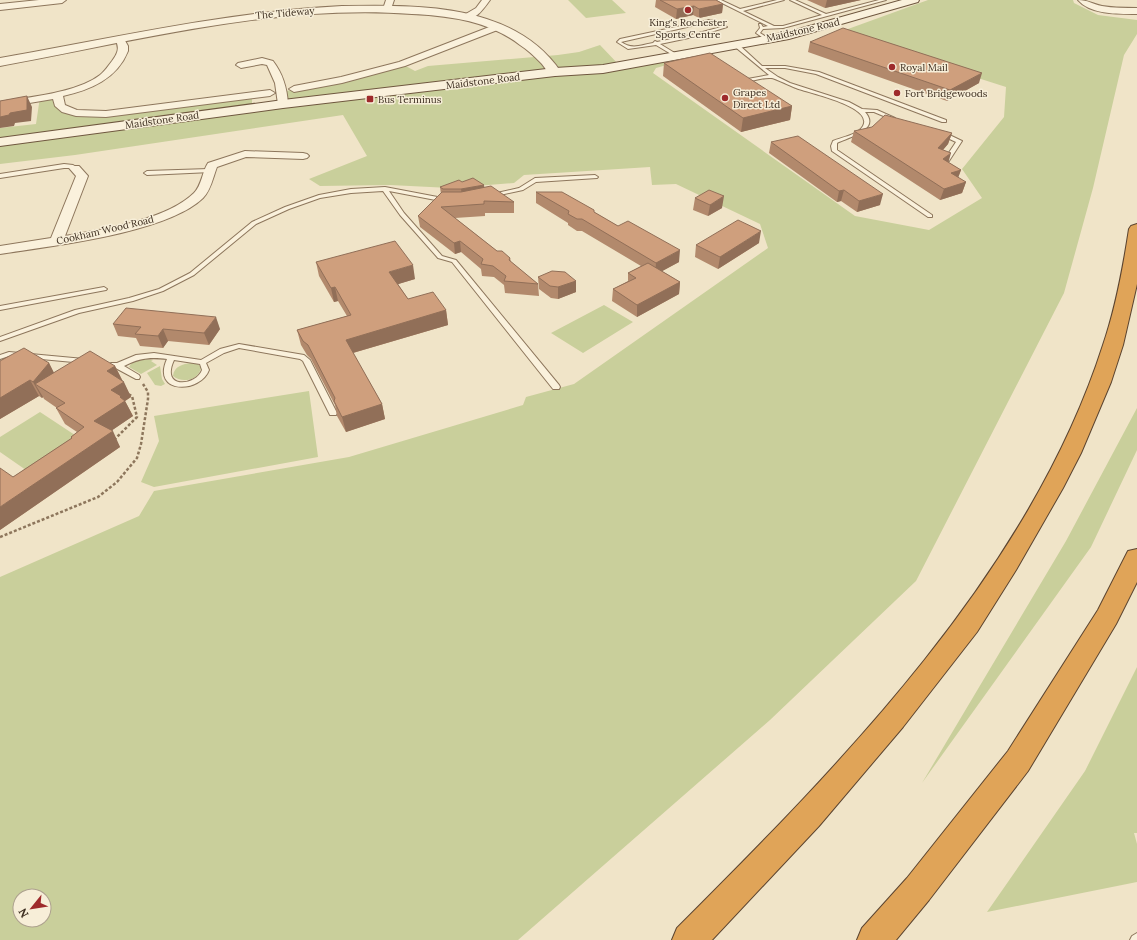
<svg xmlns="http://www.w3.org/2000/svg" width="1137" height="940" viewBox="0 0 1137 940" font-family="Lora,serif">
<rect width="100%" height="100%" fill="#f0e4c8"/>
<!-- green -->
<path fill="#c9cf9b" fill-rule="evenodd" d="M568 0H612L626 13 586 18Z
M928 0H1073L1074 3 1098 15 1137 20V34L1124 55 1093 188 1064 293 916 581 770 720 518 940H0V577L139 516 154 491 349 457 523 405 526 397 574 384 768 248 760 224 676 184 652 185 650 167 524 175 514 183 450 188 390 185 320 186 309 179 367 156 343 115 75 155 0 164V128L36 124 40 97 57 94 60 106 91 115 252 95V108L283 104 282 92 402 64 415 71 428 66 558 55 579 52 600 45 620 66 670 57 677 62 656 68 653 73 855 216 929 230 982 198 962 169 1004 117 1006 87 837 33ZM20 896H44V920H20Z
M604 305 633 322 583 353 551 333Z
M143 359 153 360 151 361 157 365 141 374 129 367 133 361Z
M191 363 198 364 201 367C200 380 182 384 173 376 174 366 183 364 191 363Z
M160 366 162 379 165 384 161 386 155 385 147 373Z
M309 391 318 457 154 487 141 482 159 441 154 416Z
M1137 408V450L1091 547 922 783 1066 541Z
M40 412 87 443 36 477 0 452V437Z
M1137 667V833H1134L1137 844V882L987 912 1085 771Z"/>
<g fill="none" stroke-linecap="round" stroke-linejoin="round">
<!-- service casing -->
<g stroke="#8d765c" stroke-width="2">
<path id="service" d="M716 0H721L740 9 777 0H784L743 11 774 26H783L822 15 790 0H795L826 14 879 0H886L783 28 763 29 760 33 768 38V40H766L756 33 760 28 759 24H761L763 27 768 26Z
M709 20 717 21 727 27 698 36 660 44 678 55V57H676L656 45 628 49 617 42 620 39ZM709 22 715 23 721 27 695 34 657 42 655 41 653 43C640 45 633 50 621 42Z
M734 44H738L762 66H785L819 72 946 120V122H942L816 74 785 68H765L778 77 790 83 849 102 862 109 877 110 895 118V120H893L874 112H865C881 130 849 137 837 143V150L932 215V217H928L832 151 831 146 833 141C842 137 858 135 863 126 874 106 808 93 796 88 790 86 775 78 771 78 761 77 750 83 740 82V81L742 80 769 75 734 46Z
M941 131 962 141 949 161 947 162 944 160 956 142 939 134 938 133Z
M64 164 73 165 78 168 75 170 70 168H64L0 178V174Z
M209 169 212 171 211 172 147 175 144 173 147 171Z
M595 175 598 177 597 178 536 182 523 190 491 197 488 195 519 188 535 178Z
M385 187 448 199 449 200 446 202 389 191 404 213 442 256 456 260 559 385 560 387 559 389H553L452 262 438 258 400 215 383 191 351 193 320 198 289 209 256 224 194 275 163 291 133 301 79 313 0 341V337L75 310 129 298 159 289 190 273 252 222 285 207 319 195 351 189Z
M104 287 107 289 106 290 0 310V306Z
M239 344 304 355 310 360 337 413 336 415H330L303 361 300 359 239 348 224 353 206 363 209 370C201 393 151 395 167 359 150 357 140 358 124 366L139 375 140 377 139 379H136L110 365 111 363H117L136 355 154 353 201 360 220 349ZM174 360 200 364 202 370C196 386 160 390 174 360Z
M9 352 84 359 88 361 84 363 9 356 0 359V355Z
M1137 933V940H1130L1132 936Z"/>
</g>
<!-- minor casing -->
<g stroke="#8d765c" stroke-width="2">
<path id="minor" d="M39 0H66L62 3 0 10V4Z
M386 0H394L391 9 387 12 383 9Z
M482 0H490C484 8 476 21 464 19L463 17 464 15 476 8Z
M1078 0C1088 0 1092 4 1102 6 1113 8 1125 8 1137 8V14C1119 14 1091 15 1078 0Z
M497 24 501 27 500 29 405 66 342 83 294 92 289 89 294 86 341 77 399 62Z
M120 36 123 37 128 46V51C117 79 90 90 63 96L65 105 77 110 106 111 270 90 275 93 270 96 106 117 76 116 62 112 55 106 53 99 0 108V102C28 97 77 93 100 75 105 71 108 66 112 61 118 53 120 48 115 39Z
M262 58 273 61C283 74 287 88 288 104L287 106H279L278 104 275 83 267 65 262 64 241 68 236 65 238 63Z
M245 151 303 153 307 154 309 156 307 158 303 159 246 157 217 167C213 177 211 190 203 198 167 233 51 246 0 254V246L51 238 76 176 69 168 71 166H79L88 176 65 236C101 230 167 220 194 193 202 185 202 172 208 163Z"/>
</g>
<!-- tertiary casing -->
<g stroke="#8d765c" stroke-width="2">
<path id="tertiary" d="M342 6C417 5 513 2 561 72L559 75C556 75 553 76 551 74 547 72 544 66 541 63 534 56 528 50 520 45 489 21 451 16 412 14 273 4 136 41 0 66V58C114 38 226 12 342 6Z"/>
</g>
<!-- secondary casing -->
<g stroke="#6f573f" stroke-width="2">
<path id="secondary" d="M902 0H919L918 2 789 39 603 73 555 76 283 108 0 146V138L283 100 555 68 603 65 788 32Z"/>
</g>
<!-- motorway casing -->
<g stroke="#5b4430" stroke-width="2">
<path id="motorway" d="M1137 224V284L1123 345 1111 382 1081 453 1063 488 1016 570 977 632 903 727 819 826 712 940H672L677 928C842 763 1030 573 1103 345 1116 307 1123 268 1129 229L1131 226Z
M1137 549V582L1116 624 1028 771 929 900 896 940H857L862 928 907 878 1008 751 1098 610 1128 551Z"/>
</g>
<!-- path -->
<path stroke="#8d765c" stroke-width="2.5" stroke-dasharray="3 2" stroke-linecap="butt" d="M114 440 137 417 132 396 128 394
M0 537 98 497 117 482 137 458 141 444 148 399V392L143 384"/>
<!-- service -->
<use href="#service" fill="#faf1dc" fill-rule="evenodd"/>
<!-- minor -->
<use href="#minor" fill="#faf1dc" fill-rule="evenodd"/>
<!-- tertiary -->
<use href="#tertiary" fill="#faf1dc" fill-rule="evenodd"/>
<!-- secondary -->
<use href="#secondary" fill="#faf1dc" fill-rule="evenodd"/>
<!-- motorway -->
<use href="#motorway" fill="#e0a458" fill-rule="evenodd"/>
</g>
<!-- wall -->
<path fill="#b2896c" d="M656 0H716L723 4 722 13 699 18 693 15 676 19 655 7Z
M807 0H861L825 8Z
M810 42 979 83 947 101 808 52Z
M664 63 792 106 790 120 741 132 663 76Z
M854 131 952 133 948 144 943 150 948 162 961 170 958 178 966 182 962 193 940 200 851 142Z
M771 142 880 205 857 212 841 201 837 202 769 153Z
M462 182 484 185V188L514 202V213H485V216L455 218 497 251 510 258 511 262 538 284 539 296 505 293 504 285 494 277 482 276 481 269 461 252 455 254 420 227 418 216 441 194 440 187Z
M536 192 594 212 679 262 662 271 680 282 679 294 637 317 612 301 613 289 628 281V273L641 266 582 231H577L568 225V223L536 203Z
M695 198 722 208 708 216 693 210Z
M759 243 718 269 695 257 696 245Z
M316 262 415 279 398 284 408 299 446 310 448 325 353 353 382 404 385 419 346 432 337 416 335 405 311 359 307 355 301 345 297 330 347 316 338 301 334 302 319 276Z
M538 277 576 281V292L558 299 551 298 539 289Z
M113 324 220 329 209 345 168 341 163 348 140 346 136 338 118 336Z
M0 361 49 363 54 373 115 366 131 397 125 401 133 416 111 431 120 447 0 530 13 477 72 438 71 437 77 432 65 424 56 408H57L44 399 43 397 42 398 39 396 0 419Z"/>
<!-- shaded-wall -->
<path fill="#916f58" d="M827 0H861L825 8Z
M723 4 722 13 699 18V9Z
M694 6 693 15 676 19 677 9Z
M982 73 979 83 947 101 950 90Z
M27 96 32 107 31 121 15 123 14 126 0 128V117L10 113Z
M792 106 790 120 741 132 743 118Z
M952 133 948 144 935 159 938 148Z
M951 153 948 164 943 159Z
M961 170 957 180 951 173Z
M966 182 962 193 940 200 944 189Z
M484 185 485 193 462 196 461 189Z
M844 190 841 201 837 202 839 191Z
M883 194 880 205 857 212 859 201Z
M724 196 722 208 708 216 710 205Z
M761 231 759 243 718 269 720 257Z
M460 241 461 252 455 254 454 243Z
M680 250 679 262 655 275 656 263Z
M413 265 415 279 392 286 389 272Z
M576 281V292L558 299V287Z
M680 282 679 294 637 317V305Z
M335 287 338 301 334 302 331 288Z
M446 310 448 325 349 354 346 340Z
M216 317 220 329 209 345 204 333Z
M163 329 168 341 163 348 158 336Z
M49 363 57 379 35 384 43 397 42 398 33 382Z
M115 366 123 382 107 371Z
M30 380 39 396 0 419V398Z
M124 382 131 397 125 401 133 416 102 437 94 421 111 390Z
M382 404 385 419 346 432 342 417Z
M113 431 120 447 0 530V507Z"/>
<!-- building -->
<path fill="#cf9f7d" stroke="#916f58" d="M660 0H716L723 4 699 9 694 6 677 9Z
M843 28 982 73 950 90 810 42Z
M710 53 792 106 743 118 664 63Z
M27 96V110L10 113 9 115 0 117V101Z
M885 115 952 133 938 148 951 153 943 159 961 170 951 173 966 182 944 189 854 131 872 127Z
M798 136 883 194 859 201 844 190 839 191 771 142Z
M473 178 484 185 461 189H443L440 187 459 180 462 182Z
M491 186 514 202 484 201V204L441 207 497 251H502L510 258 509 260 538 284 504 281 506 276 493 266 481 264 483 259 460 241 454 243 418 216 442 192H461Z
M709 190 724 196 710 205 695 198Z
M536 192H562L594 210V212L618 226 628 221 680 250 656 263 582 219H577L568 214 569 211Z
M738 220 761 231 720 257 696 245Z
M395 241 413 265 389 272 408 299 433 292 446 310 346 340 382 404 342 417 334 401 335 398 308 345 303 341 297 330 351 315 335 287 331 288 316 262Z
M648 263 680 282 637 305 613 289 636 278 628 273Z
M552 271 565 272 576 281 558 287 550 286 538 277Z
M126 308 216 317 204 333 163 329 158 336 135 334 141 327 113 324Z
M24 348 49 363 33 382 30 380 0 398V361Z
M90 351 115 366 107 371 124 382 111 390 121 396 120 397 125 401 94 421 113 431 0 507V468L13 477 72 438 71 437 84 427 56 408 65 403 35 384Z"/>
<!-- markers -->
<g fill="#9e2a2b" stroke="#f7eed8" stroke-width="1.5">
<circle cx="688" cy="10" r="4"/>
<circle cx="892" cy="67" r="4"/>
<circle cx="897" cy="93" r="4"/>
<circle cx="725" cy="98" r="4"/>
<rect x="366" y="95" width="8" height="8" rx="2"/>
</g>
<g text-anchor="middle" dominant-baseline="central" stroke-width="3" stroke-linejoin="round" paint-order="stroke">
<!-- far-street labels -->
<g font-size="10" fill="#3d2e20" stroke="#f7eed8">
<text transform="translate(285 13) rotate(-5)">The Tideway</text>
<text transform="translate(803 30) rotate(-13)">Maidstone Road</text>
<text transform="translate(483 81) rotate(-7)">Maidstone Road</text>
<text transform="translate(162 120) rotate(-8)">Maidstone Road</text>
<text transform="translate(105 230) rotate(-13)">Cookham Wood Road</text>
</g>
<!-- far-poi labels -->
<g font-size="10" fill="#3d2e20" stroke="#f7eed8" text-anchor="start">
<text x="688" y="22" text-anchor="middle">King's Rochester<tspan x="688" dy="12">Sports Centre</tspan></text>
<text x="900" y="67">Royal Mail</text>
<text x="733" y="92">Grapes<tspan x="733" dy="12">Direct Ltd</tspan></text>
<text x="905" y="93">Fort Bridgewoods</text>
<text x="378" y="99">Bus Terminus</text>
</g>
</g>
<!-- north arrow -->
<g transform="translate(32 908) rotate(240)"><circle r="19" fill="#f7eed8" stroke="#ada18e"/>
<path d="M0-3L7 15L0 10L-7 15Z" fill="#9e2a2b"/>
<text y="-6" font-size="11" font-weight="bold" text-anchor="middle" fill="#3d2e20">N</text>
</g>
</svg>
